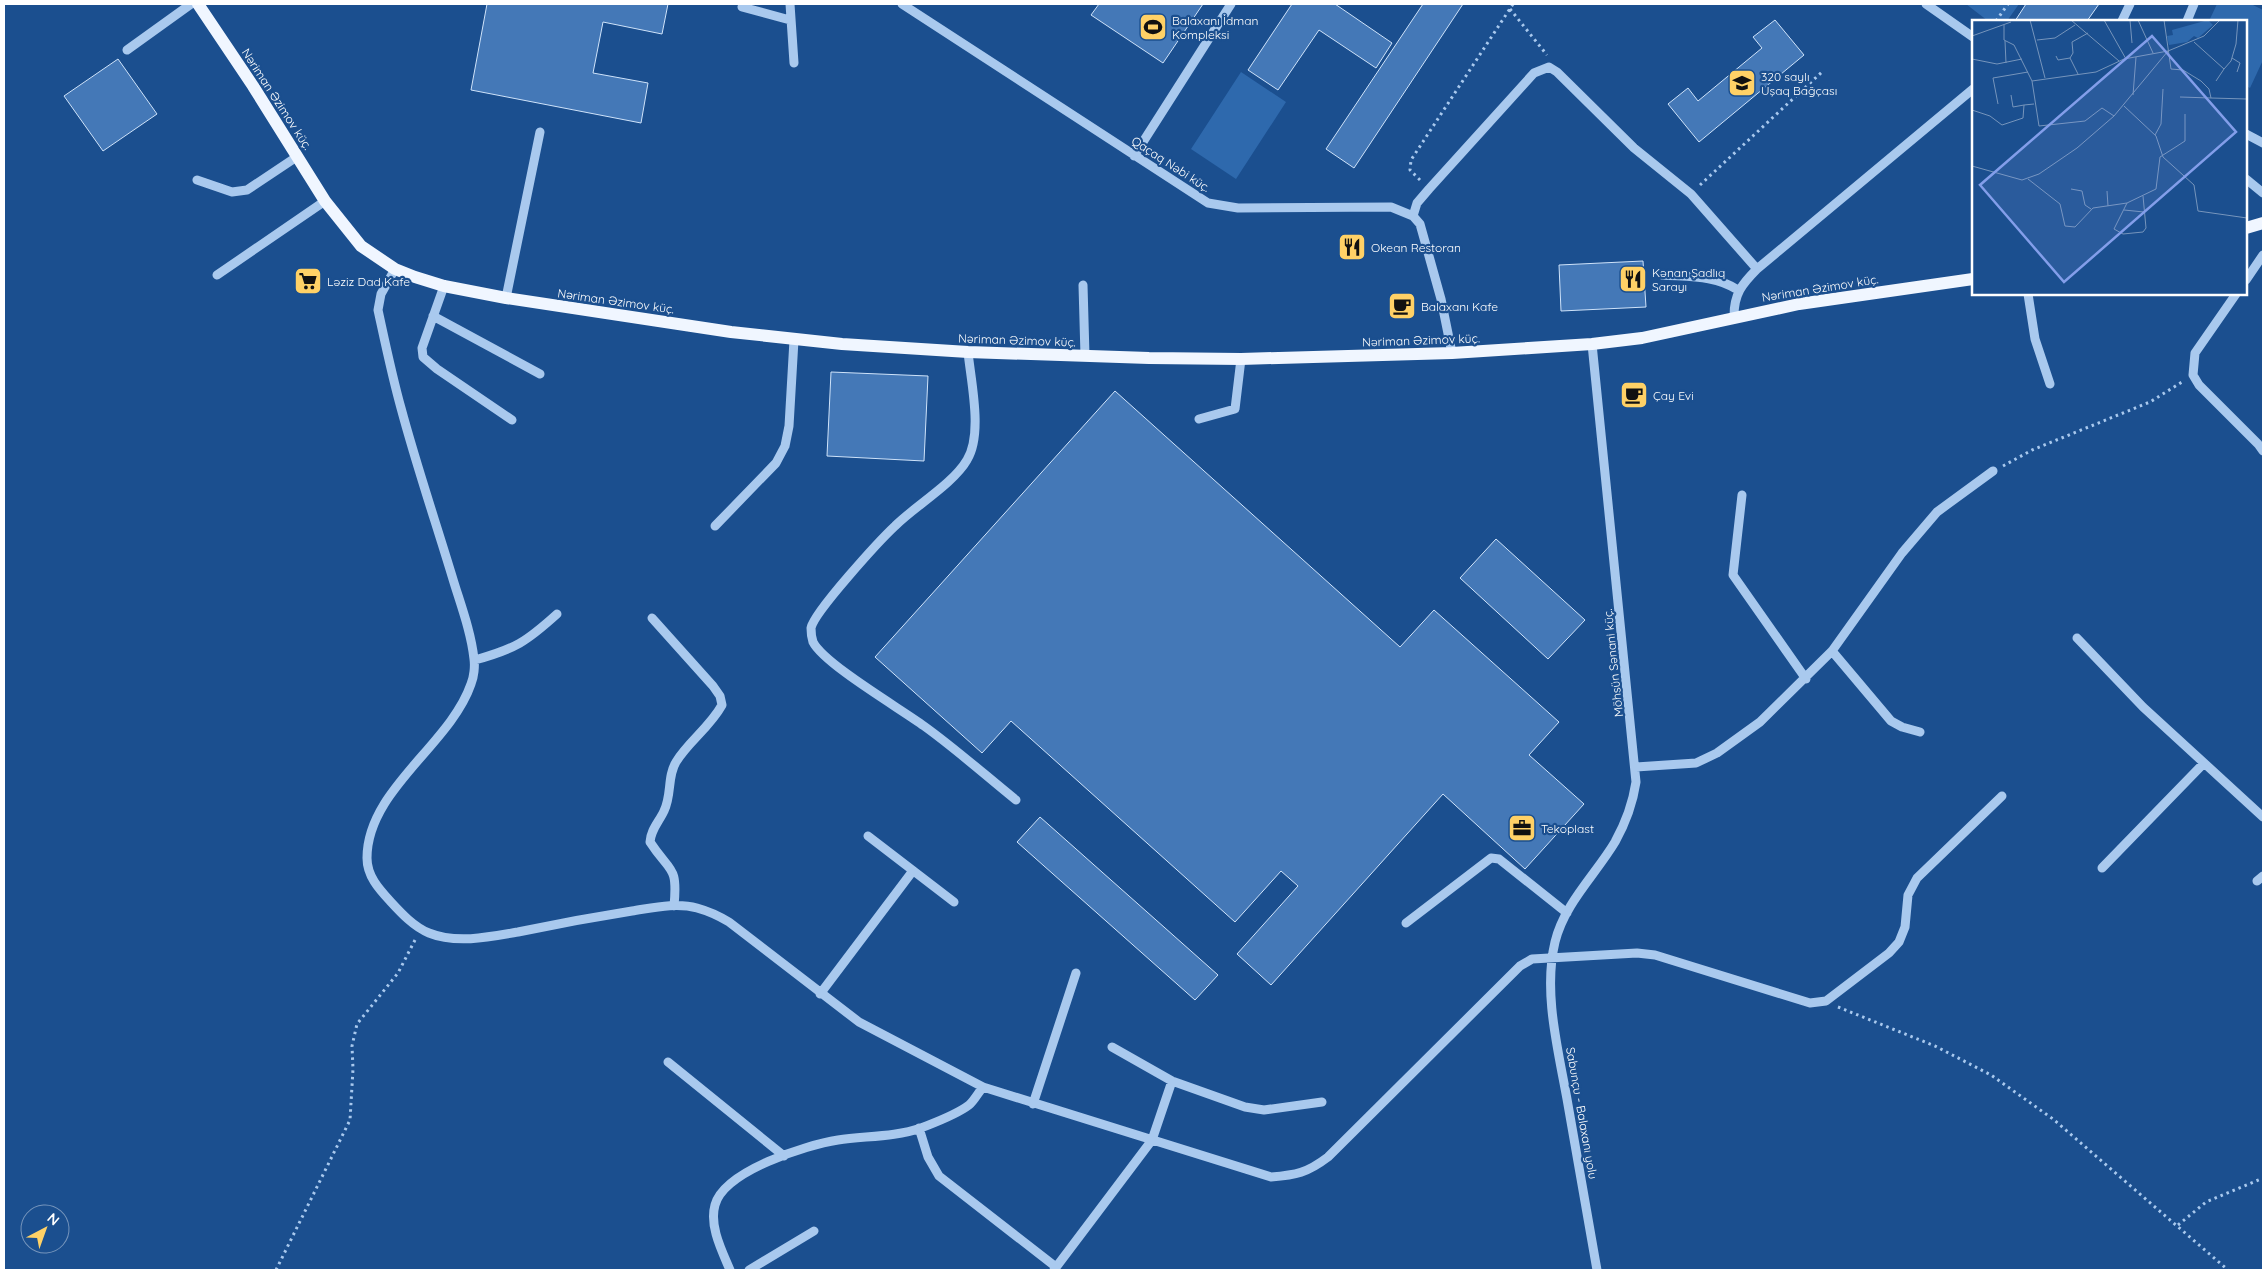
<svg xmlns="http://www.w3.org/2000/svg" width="2267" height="1274" viewBox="0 0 2267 1274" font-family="Quicksand,sans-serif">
<rect width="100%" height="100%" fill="#1b4f8f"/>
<!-- green -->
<path fill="#2e69ad" d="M1966 4H2019L2007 21H1988Z
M2217 4H2251L2263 10V60L2250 88 2246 86V21H2209Z
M1241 72 1286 102 1236 179 1191 149Z"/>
<!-- building -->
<path fill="#4478b7" stroke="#cfe3fa" d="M487 4H668L662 34 603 22 593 73 648 83 641 123 471 90Z
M1099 4H1203L1163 63 1091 15Z
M1292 4H1335L1392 43 1376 68 1319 30 1278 90 1248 70Z
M1423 4H1463L1354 168 1326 149Z
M2026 4H2099L2087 21H2015Z
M1775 20 1804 55 1699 142 1668 104 1688 88 1698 101 1762 48 1753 37Z
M118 59 157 114 103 151 64 96Z
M1643 261 1646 307 1561 311 1559 265Z
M831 372 928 376 924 461 827 456Z
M1115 391 1400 647 1434 610 1559 722 1529 755 1584 804 1525 869 1443 794 1271 985 1237 954 1298 886 1281 871 1235 922 1011 721 982 753 875 657Z
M1496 539 1585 620 1548 659 1460 578Z
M1040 817 1218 975 1195 1000 1017 842Z"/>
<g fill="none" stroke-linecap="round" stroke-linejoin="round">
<!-- path -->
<path stroke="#a9c9ee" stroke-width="3" stroke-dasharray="2.5 4" stroke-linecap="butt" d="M1510 9 1547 55
M1996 21 2008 4
M1420 180 1410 170 1411 160 1513 4
M1700 185 1823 71
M2003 466 2032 450 2150 402 2182 382
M1838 1007 1935 1046 1991 1075 2053 1119 2228 1270
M2178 1225 2206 1202 2263 1178
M276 1270 350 1120 353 1069 352 1046 357 1024 398 973 415 940"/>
<!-- minor -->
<path stroke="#a9c9ee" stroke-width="9" d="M790 4 794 63
M902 4 1208 203 1238 208 1391 207 1413 216 1420 224 1441 299 1452 353
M1926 4 1973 37
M742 7 790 20
M2122 21 2130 4
M2187 21 2194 4
M127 50 191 4
M2246 134 2263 143
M1134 156 1231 4
M2246 179 2263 193
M197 180 232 192 247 190 298 156
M1413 216 1417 203 1429 189 1534 73 1549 67 1557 72 1634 148 1691 194 1757 269
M395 269 381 294 378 310C385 342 392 376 401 408 416 464 435 520 452 576 460 603 471 631 474 659 475 666 474 677 471 684 450 745 367 790 367 858 367 876 379 889 390 901 401 913 414 927 429 933 456 944 490 937 518 932 556 924 594 917 632 911 652 908 676 902 697 908 708 911 719 916 729 922L859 1022 983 1087 1271 1177C1296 1175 1307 1173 1328 1157L1520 966 1532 959 1637 953 1655 955 1810 1003 1826 1001 1889 953 1899 942 1905 927 1908 895 1917 878 2002 796
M217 275 325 201
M1662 275C1689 277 1715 275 1738 290
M2246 280 2263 255
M1083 285 1085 356
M444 286 422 348 423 357 437 369 512 420
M2028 294 2035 339 2050 384
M2236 294 2195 353 2193 375 2199 385 2258 444 2263 451
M506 298 540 132
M433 316 540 374
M1734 316C1734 294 1742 284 1757 269L1973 89
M1592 344 1636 782C1633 802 1625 824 1615 842 1596 874 1564 904 1555 942 1543 992 1558 1049 1567 1099 1577 1156 1587 1213 1597 1270
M968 352C971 382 983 434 967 460 953 484 915 506 895 526 880 540 814 612 811 628 811 631 812 639 813 642 824 664 901 709 924 726 956 749 985 775 1016 800
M1199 419 1235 409 1241 359
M1742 495 1733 575 1806 679
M715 526 776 463 785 446 789 426 794 340
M652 618 713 686 720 696 722 705C710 727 688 742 676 762 667 777 672 795 664 811 659 822 651 829 650 842 670 873 678 864 674 906
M2077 638 2143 707 2263 817
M1832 651 1891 721 1902 727 1920 732
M475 660C515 649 526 642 557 614
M1636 767 1696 763 1717 753 1760 722 1832 651 1902 553 1937 512 1993 471
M868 836 954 902
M2102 868 2204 763
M2257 881 2263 876
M1406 923 1491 858 1499 859 1567 913
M820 994 912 872
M1112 1047 1172 1081 1245 1107 1264 1110 1322 1102
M668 1062 784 1156
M1033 1104 1076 973
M919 1128 928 1157 939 1176 1056 1267
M730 1270C722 1251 709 1226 715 1205 724 1171 806 1145 838 1140 865 1136 895 1137 921 1128 936 1122 956 1115 969 1105 974 1101 978 1093 983 1087
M749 1270 814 1231
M1054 1270 1152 1140 1172 1081"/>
<!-- major -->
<path stroke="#f0f6ff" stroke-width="12" d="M198 4 253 86 325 201 361 246 395 269 415 277 444 286 506 298 731 332 842 344 968 352 1149 358 1241 359 1452 353 1592 344 1642 338 1799 304 1973 279
M2246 228 2263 223"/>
</g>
<!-- icons -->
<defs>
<g id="stadium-square" transform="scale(1.4375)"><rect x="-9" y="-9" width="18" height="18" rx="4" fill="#ffd166" stroke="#1b4f8f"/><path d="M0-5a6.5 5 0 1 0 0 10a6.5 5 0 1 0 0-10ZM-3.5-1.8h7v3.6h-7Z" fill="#111"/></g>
<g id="school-square" transform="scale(1.4375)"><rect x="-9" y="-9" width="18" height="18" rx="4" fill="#ffd166" stroke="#1b4f8f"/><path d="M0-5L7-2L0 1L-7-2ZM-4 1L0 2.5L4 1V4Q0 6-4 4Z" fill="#111"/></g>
<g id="restaurant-square" transform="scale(1.4375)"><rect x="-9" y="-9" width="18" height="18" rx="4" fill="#ffd166" stroke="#1b4f8f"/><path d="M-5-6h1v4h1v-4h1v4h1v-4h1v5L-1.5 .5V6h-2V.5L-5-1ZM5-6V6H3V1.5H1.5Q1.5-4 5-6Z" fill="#111"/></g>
<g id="supermarket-square" transform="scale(1.4375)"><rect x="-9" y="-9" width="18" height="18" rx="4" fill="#ffd166" stroke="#1b4f8f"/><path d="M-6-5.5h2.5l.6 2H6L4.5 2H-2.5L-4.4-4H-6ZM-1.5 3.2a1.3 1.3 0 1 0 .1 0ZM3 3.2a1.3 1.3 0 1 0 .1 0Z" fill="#111"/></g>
<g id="cafe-square" transform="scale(1.4375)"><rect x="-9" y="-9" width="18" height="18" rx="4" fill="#ffd166" stroke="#1b4f8f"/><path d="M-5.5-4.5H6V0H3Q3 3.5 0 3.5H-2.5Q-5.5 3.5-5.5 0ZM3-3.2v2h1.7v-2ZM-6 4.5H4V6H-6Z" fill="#111"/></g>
<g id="office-square" transform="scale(1.4375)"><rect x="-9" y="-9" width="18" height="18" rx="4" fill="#ffd166" stroke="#1b4f8f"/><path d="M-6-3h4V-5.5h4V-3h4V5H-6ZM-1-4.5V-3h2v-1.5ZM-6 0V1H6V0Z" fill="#111"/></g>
</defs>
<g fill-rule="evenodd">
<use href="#stadium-square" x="1153" y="27"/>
<use href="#school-square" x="1742" y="83"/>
<use href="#restaurant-square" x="1352" y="247"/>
<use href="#restaurant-square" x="1633" y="279"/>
<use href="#supermarket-square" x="308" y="281"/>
<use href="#cafe-square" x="1402" y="306"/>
<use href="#cafe-square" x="1634" y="395"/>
<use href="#office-square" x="1522" y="828"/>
</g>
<g text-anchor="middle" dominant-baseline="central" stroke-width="4.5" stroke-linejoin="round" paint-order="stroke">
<!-- poi labels -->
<g font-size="12" fill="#fff" stroke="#1b4f8f" text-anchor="start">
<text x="1172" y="20">Balaxanı İdman<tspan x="1172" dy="14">Kompleksi</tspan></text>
<text x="1761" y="76">320 saylı<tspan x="1761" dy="14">Uşaq Bağçası</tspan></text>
<text x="1371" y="247">Okean Restoran</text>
<text x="1652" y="272">Kənan Şadlıq<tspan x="1652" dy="14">Sarayı</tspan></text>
<text x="327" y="281">Ləziz Dad Kafe</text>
<text x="1421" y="306">Balaxanı Kafe</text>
<text x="1653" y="395">Çay Evi</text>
<text x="1541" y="828">Tekoplast</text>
</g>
<!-- street labels -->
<g font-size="12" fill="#fff" stroke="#1b4f8f">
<text transform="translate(277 99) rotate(57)">Nəriman Əzimov küç.</text>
<text transform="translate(1171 164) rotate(33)">Qaçaq Nəbi küç.</text>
<text transform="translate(1820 288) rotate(-9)">Nəriman Əzimov küç.</text>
<text transform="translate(616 301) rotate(8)">Nəriman Əzimov küç.</text>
<text transform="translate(1017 340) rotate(2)">Nəriman Əzimov küç.</text>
<text transform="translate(1421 340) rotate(-2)">Nəriman Əzimov küç.</text>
<text transform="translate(1613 663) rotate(-96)">Möhsün Sənani küç.</text>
<text transform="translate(1582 1113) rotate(80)">Sabunçu - Balaxanı yolu</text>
</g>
</g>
<!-- overview -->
<g transform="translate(1972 20)">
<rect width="275" height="275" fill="#1b4f8f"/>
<path d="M236 0 241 5 226 18 222 16 215 22 197 25 195 16 201 15 200 10Z" fill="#2e69ad"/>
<path fill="none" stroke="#7695bc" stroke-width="1" d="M58 0 73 58M99 0 147 41M132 0 154 39M158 0 160 23M166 0 181 33M192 0 199 49 211 50 229 61 237 69 239 78 275 79M32 5V20L42 25 60 61 67 106 113 101 130 88 142 96M0 16 39 2M65 20 83 18 103 5M33 21 34 43M222 22 252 49 244 61M84 36 86 40 98 38M260 38 268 43 265 52M0 39 25 44 50 39M252 49 259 41 264 24 266 0M106 54 98 38 101 33 100 22 116 13M60 61 124 52 152 39 196 31M39 75 41 87 52 85M161 75 164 37M208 77 239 78M26 84 21 58 56 52M152 86 184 116 191 137 222 165 226 191 275 198M0 90 18 96 30 105 51 98 52 85 62 84M183 115 189 104 191 69M0 146 50 160 67 154 105 128 142 96 196 31 232 16 248 0M56 159 88 184 93 206 103 207 121 188 155 183 184 169 188 137 213 121V94M99 169 110 171 113 185 119 189M135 171 136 186M155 183 142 209 151 214 171 212 174 208 171 176M152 190 172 192"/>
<path fill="#839eea" fill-opacity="0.15" stroke="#839eea" stroke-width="2.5" d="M180 16 264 112 92 262 8 165Z"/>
<rect width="275" height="275" fill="none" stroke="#fff" stroke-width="2.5"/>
</g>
<!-- border -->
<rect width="2267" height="1274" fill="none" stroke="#ffffff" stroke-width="10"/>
<!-- north arrow -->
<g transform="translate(45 1229) rotate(41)"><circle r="24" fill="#1b4f8f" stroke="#7695bc"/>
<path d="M0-4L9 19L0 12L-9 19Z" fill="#ffd166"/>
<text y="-8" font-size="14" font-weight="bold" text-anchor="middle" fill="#ffffff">N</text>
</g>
</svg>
